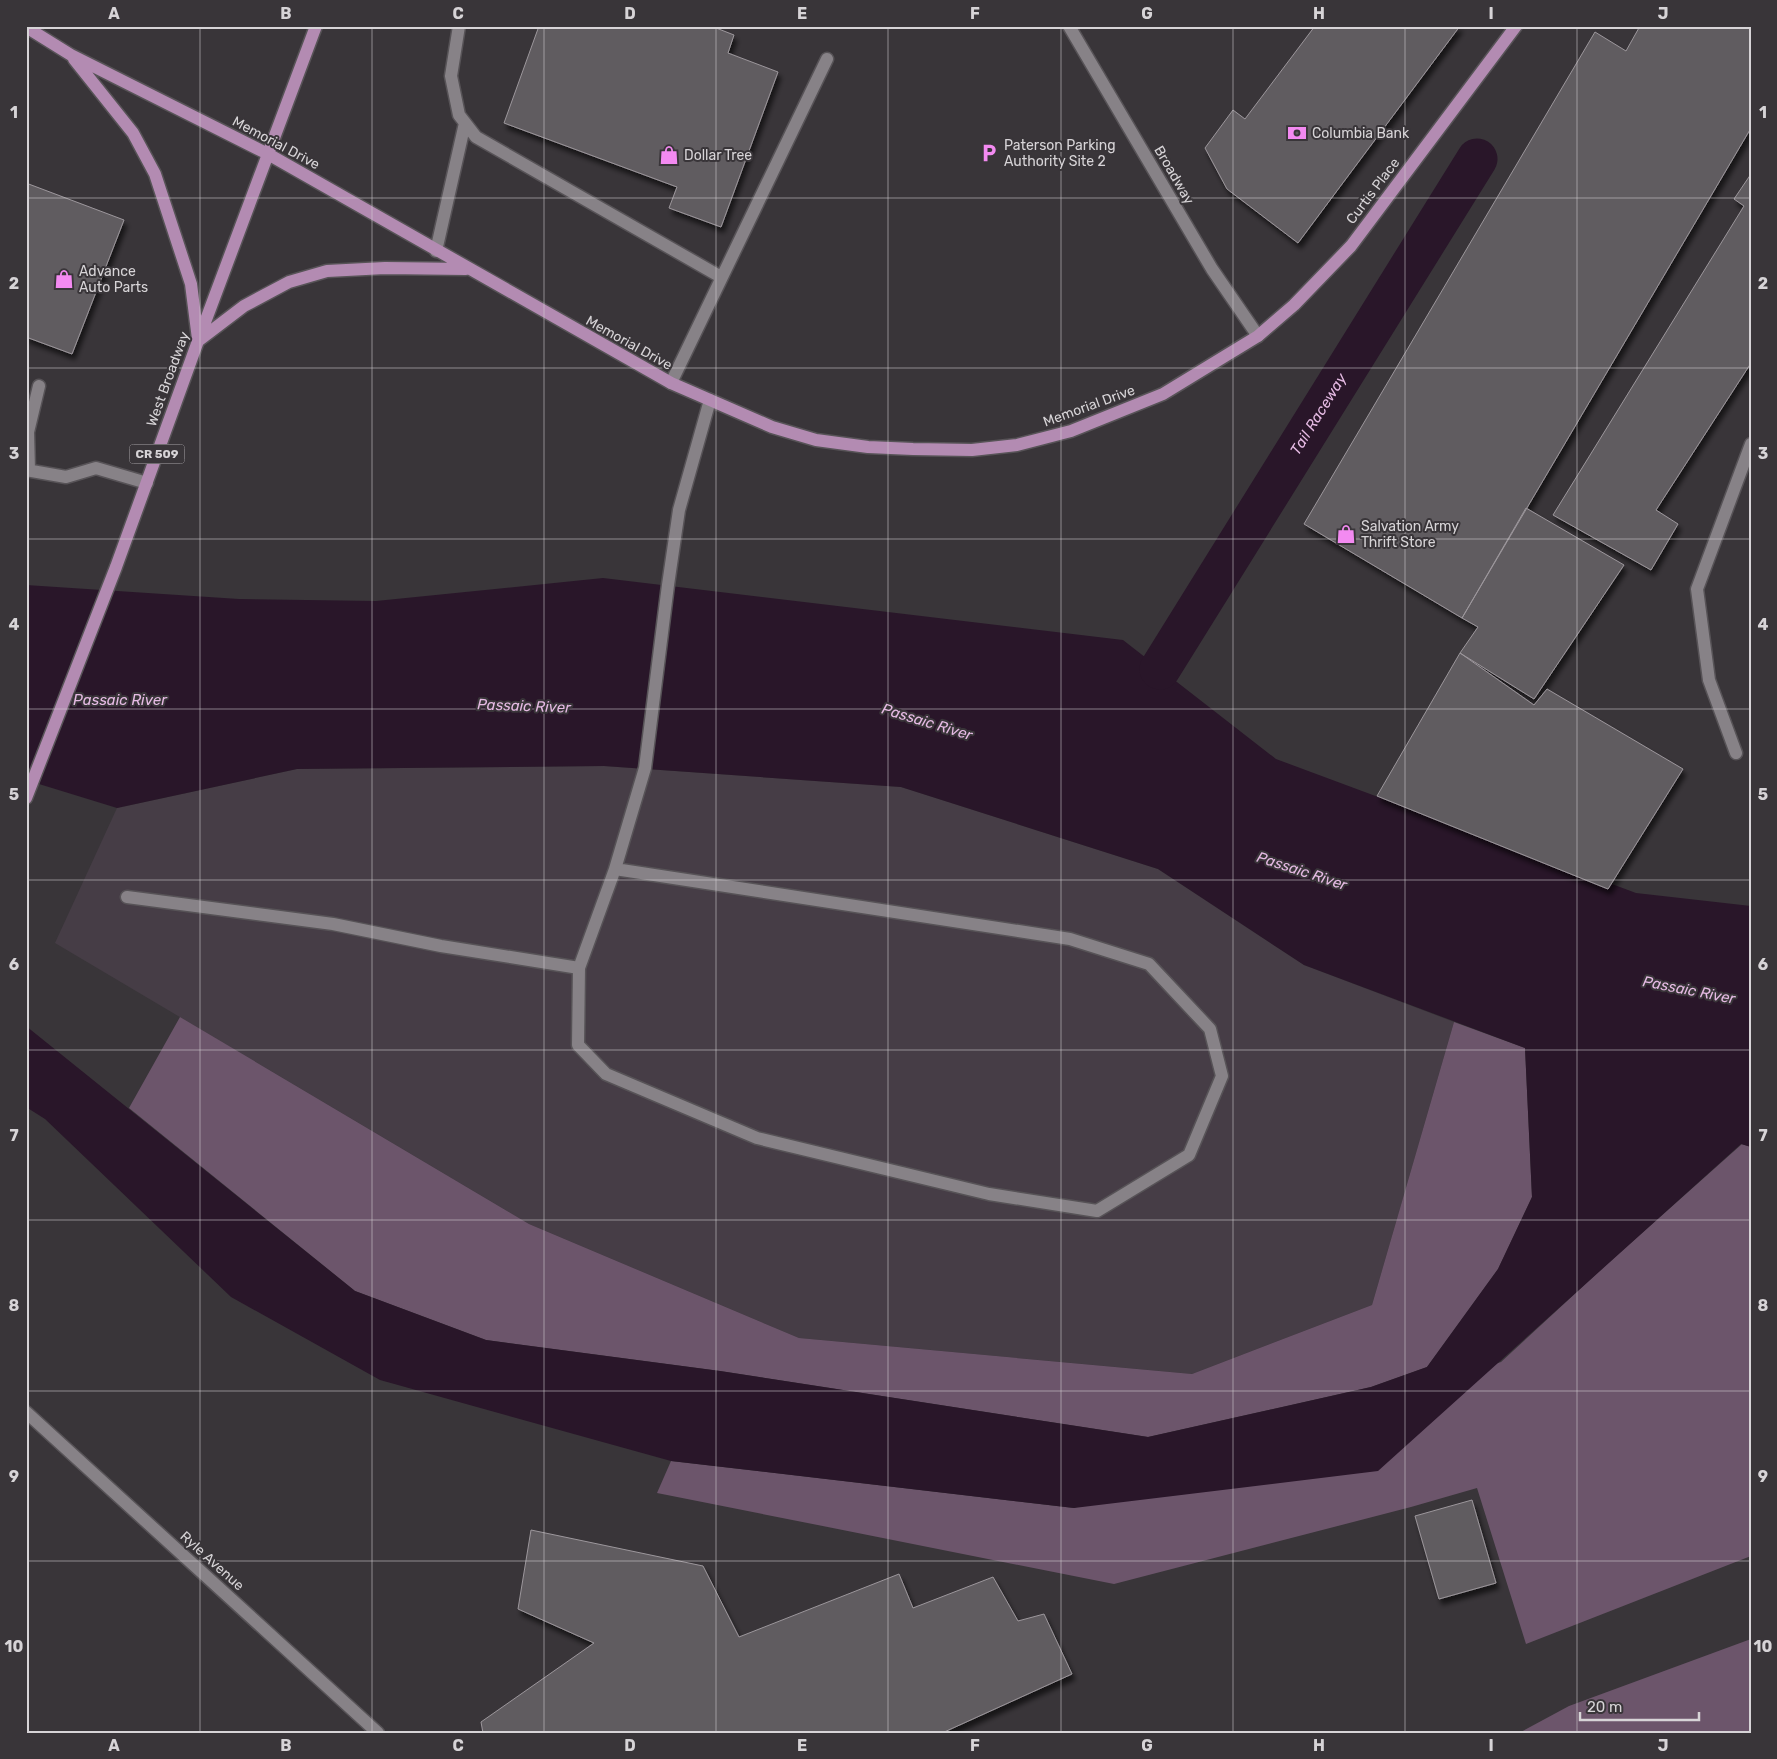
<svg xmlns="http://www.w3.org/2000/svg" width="1777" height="1759" viewBox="0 0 1777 1759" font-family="Rubik,sans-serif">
<defs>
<filter id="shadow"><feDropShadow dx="3" dy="5.5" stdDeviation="2.5" flood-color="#0009"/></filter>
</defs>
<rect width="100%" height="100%" fill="#393539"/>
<!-- built -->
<path fill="#463d46" d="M604 766 901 787 1158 869 1304 965 1454 1022 1372 1305 1192 1374 799 1338 529 1224 55 943 117 808 297 769Z"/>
<!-- forest -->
<path fill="#6c556b" d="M180 1017 529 1224 799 1338 1192 1374 1372 1305 1454 1022 1525 1048 1532 1197 1498 1269 1427 1367 1371 1387 1148 1437 720 1371 486 1340 355 1291 129 1108Z
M1742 1144 1751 1147V1556L1526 1644 1477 1488 1411 1507 1114 1584 657 1493 671 1461 1074 1508 1501 1362 1605 1266Z
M1751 1639V1733H1519L1569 1706Z"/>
<!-- water -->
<path fill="#291629" d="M603 578 1123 640 1276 759 1636 893 1751 906V1147L1741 1144 1378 1471 1074 1508 671 1461 380 1380 231 1297 45 1119 26 1107V1026L355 1291 486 1340 720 1371 1148 1437 1371 1387 1427 1367 1498 1269 1532 1197 1525 1048 1304 965 1158 869 901 787 604 766 297 769 117 808 26 780V585L239 599 376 601Z"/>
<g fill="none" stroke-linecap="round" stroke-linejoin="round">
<!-- canal -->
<path stroke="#291629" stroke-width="41" id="s1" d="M1160 669 1477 159"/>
</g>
<!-- building -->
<path fill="#615c60" stroke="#9c979c" filter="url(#shadow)" d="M539 26H711L734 35 728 53 778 72 721 227 669 208 677 187 504 123Z
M1315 26H1460L1298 243 1227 189 1205 148 1233 110 1245 119Z
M1640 26H1751V128L1462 618 1304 524 1595 32 1626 51Z
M1751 174V363L1656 510 1678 524 1651 570 1553 515 1744 206 1734 199Z
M26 183 124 220 72 354 26 337Z
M1526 508 1624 565 1534 699 1460 653 1478 627 1462 618Z
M1460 653 1534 705 1547 689 1683 769 1608 889 1377 796Z
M1472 1500 1496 1583 1439 1599 1415 1516Z
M531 1530 703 1566 739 1637 899 1574 913 1608 993 1577 1018 1621 1044 1614 1072 1674 942 1733H483L481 1722 594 1643 518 1609Z"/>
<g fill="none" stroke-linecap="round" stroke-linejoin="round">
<!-- minor casing -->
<g stroke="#575357" stroke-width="15">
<path id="minor" d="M459 26 451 76 459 115 476 137 721 277
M1069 26 1212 269 1258 336
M436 251 465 123
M671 383 827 59
M26 470 66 477 96 468 147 483
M29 470 28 432 39 386
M1736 753 1709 680 1697 589 1751 444
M615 869 579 968 578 1045 606 1074 757 1138 989 1194 1097 1211 1189 1155 1222 1076 1210 1029 1149 964 1070 939 615 869 645 768 668 585 679 510 710 400
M127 897 333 924 441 946 579 968
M26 1412 378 1733"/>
</g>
<!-- major casing -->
<g stroke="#575357" stroke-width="15">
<path id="major" d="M26 27 71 55 268 154 671 383 772 427 816 440 868 447 913 449 972 450 1017 445 1071 431 1163 394 1258 336 1294 305 1351 246 1516 26
M74 59 133 133 155 174 191 284 198 339
M198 341 244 306 289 282 327 271 385 268 466 269
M26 798 116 567 198 341 316 26"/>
</g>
<!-- minor -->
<use href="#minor" stroke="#878287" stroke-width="12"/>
<!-- major -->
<use href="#major" stroke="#b38bb2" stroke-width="12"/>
</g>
<!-- grid -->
<path fill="none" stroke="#d7d4d7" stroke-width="1" stroke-opacity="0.55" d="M200 26V1733M372 26V1733M544 26V1733M716 26V1733M888 26V1733M1061 26V1733M1233 26V1733M1405 26V1733M1577 26V1733M26 198H1751M26 368H1751M26 539H1751M26 709H1751M26 880H1751M26 1050H1751M26 1220H1751M26 1391H1751M26 1561H1751"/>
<!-- icons -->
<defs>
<g id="bank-bare" transform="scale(1.5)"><path d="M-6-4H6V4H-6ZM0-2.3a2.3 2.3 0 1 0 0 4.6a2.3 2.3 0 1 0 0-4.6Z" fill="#f38af1" stroke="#393539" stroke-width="2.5" paint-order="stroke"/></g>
<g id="parking-bare" transform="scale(1.5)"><path d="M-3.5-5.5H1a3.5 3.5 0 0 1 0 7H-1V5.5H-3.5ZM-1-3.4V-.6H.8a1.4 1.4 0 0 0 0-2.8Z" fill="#f38af1" stroke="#393539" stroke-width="2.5" paint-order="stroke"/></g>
<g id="shop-bare" transform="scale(1.5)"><path d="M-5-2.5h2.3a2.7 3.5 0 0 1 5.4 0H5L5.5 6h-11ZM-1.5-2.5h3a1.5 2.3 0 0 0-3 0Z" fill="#f38af1" stroke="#393539" stroke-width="2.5" paint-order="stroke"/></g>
</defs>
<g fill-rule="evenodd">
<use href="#bank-bare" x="1297" y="133"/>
<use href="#parking-bare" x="989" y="153"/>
<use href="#shop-bare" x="669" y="155"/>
<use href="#shop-bare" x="64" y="279"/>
<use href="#shop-bare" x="1346" y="534"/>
</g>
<g text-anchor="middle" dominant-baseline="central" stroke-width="4" stroke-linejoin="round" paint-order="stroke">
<!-- shield labels -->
<rect fill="#393539" stroke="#a8a4a8" stroke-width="1" x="129.5" y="444.5" width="55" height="19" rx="4"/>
<g font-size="12" font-weight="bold" fill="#d7d4d7">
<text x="157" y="454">CR 509</text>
</g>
<!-- poi labels -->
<g font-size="14" fill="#d7d4d7" stroke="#393539" text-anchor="start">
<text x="1312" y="133">Columbia Bank</text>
<text x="1004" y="145">Paterson Parking<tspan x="1004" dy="16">Authority Site 2</tspan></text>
<text x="684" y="155">Dollar Tree</text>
<text x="79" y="271">Advance<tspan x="79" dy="16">Auto Parts</tspan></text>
<text x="1361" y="526">Salvation Army<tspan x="1361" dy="16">Thrift Store</tspan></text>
</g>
<!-- street labels -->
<g font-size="14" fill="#d7d4d7" stroke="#393539">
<text transform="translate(276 143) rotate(28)">Memorial Drive</text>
<text transform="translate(1174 175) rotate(60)">Broadway</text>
<text transform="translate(1373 191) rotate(-53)">Curtis Place</text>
<text transform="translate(629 343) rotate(29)">Memorial Drive</text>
<text transform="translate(168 379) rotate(-70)">West Broadway</text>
<text transform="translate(1089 406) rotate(-20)">Memorial Drive</text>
<text transform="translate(212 1561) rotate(42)">Ryle Avenue</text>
</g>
<!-- water labels -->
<g font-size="15" font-style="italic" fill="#e5bae3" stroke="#393539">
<text stroke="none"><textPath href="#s1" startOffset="300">Tail Raceway</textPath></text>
<text x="120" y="700">Passaic River</text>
<text transform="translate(524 706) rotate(2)">Passaic River</text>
<text transform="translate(927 722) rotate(17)">Passaic River</text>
<text transform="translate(1302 871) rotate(18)">Passaic River</text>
<text transform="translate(1689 990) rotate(11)">Passaic River</text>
</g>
</g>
<!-- border -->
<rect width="1777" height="1759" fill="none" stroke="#393539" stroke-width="55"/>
<!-- scale -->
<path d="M1580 1712v8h119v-8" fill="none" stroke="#d7d4d7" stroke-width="2.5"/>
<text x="1587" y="1712" font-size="15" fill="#d7d4d7" stroke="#393539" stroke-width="4" paint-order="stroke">20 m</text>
<rect x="28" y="28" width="1722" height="1704" fill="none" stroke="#d7d4d7" stroke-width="2"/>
<g font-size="16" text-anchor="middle" font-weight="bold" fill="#d7d4d7">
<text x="114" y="19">A</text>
<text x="286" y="19">B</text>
<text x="458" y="19">C</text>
<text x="630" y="19">D</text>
<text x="802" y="19">E</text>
<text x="975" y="19">F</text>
<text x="1147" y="19">G</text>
<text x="1319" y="19">H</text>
<text x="1491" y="19">I</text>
<text x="1663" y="19">J</text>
<text x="14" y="118">1</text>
<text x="1763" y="118">1</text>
<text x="14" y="289">2</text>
<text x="1763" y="289">2</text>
<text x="14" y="459">3</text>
<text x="1763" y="459">3</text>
<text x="14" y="630">4</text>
<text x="1763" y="630">4</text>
<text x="14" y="800">5</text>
<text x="1763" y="800">5</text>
<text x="14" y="970">6</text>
<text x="1763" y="970">6</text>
<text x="14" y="1141">7</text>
<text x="1763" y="1141">7</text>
<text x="14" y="1311">8</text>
<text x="1763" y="1311">8</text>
<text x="14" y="1482">9</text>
<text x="1763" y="1482">9</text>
<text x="14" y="1652">10</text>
<text x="1763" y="1652">10</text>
<text x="114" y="1751">A</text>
<text x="286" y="1751">B</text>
<text x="458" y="1751">C</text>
<text x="630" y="1751">D</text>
<text x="802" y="1751">E</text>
<text x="975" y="1751">F</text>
<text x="1147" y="1751">G</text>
<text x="1319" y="1751">H</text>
<text x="1491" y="1751">I</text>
<text x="1663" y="1751">J</text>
</g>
</svg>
